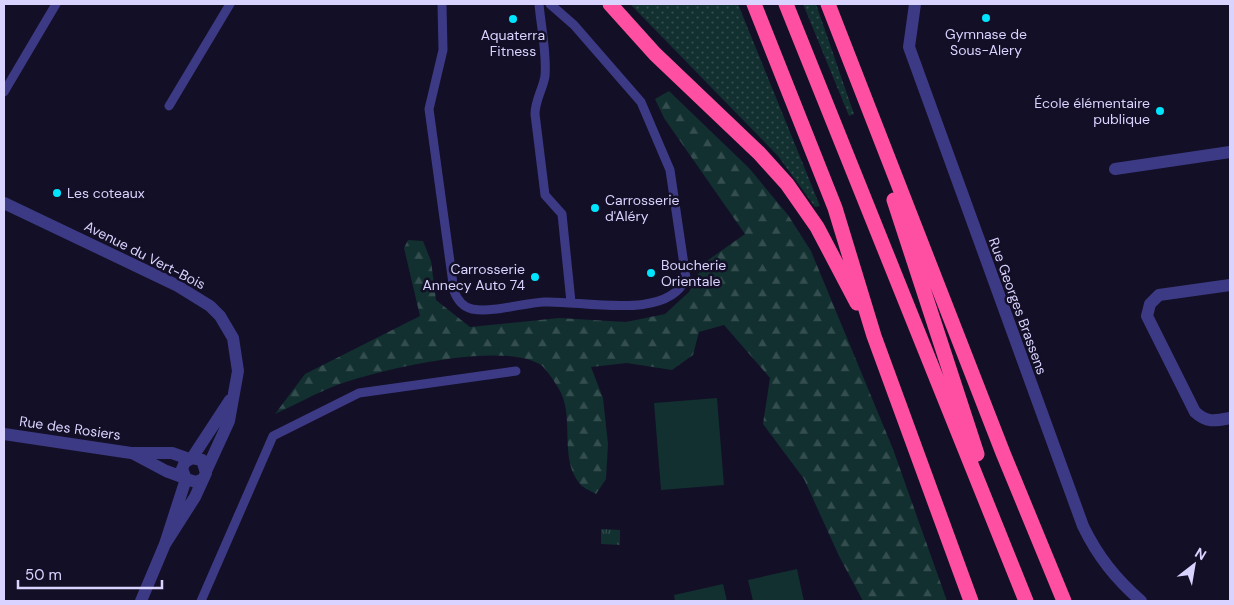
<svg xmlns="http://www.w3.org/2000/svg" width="1234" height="605" viewBox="0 0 1234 605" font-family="'DM Sans',sans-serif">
<defs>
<pattern id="grass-dots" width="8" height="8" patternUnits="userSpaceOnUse" patternTransform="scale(1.25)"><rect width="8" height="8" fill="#12302f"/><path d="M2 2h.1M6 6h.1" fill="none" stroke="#344d4e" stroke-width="1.8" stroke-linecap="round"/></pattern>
<pattern id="forest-firs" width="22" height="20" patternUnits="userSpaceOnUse" patternTransform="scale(1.25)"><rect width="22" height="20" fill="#12302f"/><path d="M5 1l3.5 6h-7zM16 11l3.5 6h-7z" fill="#344d4e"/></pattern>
<pattern id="park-tufts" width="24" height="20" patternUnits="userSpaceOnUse" patternTransform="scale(1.25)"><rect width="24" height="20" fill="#12302f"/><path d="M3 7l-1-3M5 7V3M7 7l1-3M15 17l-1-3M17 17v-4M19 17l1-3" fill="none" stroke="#344d4e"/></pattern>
</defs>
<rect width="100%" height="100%" fill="#130f26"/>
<!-- grass -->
<path fill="url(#grass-dots)" d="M630 4H738L820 206 815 207 778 156Z
M803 4H816L854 114 849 116Z"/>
<!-- forest -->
<path fill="url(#forest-firs)" d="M669 91 749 168 788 215 811 251 893 449 947 601H863L839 556 804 479 763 424 770 378 724 325 699 332 693 355 672 370 627 363 591 367 603 398 608 444 606 479 596 494C591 491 583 488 580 484 559 460 574 420 561 393 558 386 547 370 541 365 504 340 377 370 337 385 316 393 295 405 275 414L305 374 420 316 404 248 408 240 423 241 431 261 436 300 470 327 559 318 626 322 665 314 689 292 704 263 745 234 664 118 655 99Z"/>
<!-- park -->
<path fill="url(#park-tufts)" d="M601 529 620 530V545L601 544Z"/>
<!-- garden -->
<path fill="#12302f" d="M717 398 724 485 661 490 654 403Z
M797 569 804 601H753L748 580Z
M723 584 727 601H675L674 595Z"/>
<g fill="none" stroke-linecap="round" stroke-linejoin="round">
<!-- lane -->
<path stroke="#3d3a85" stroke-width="9" d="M442 4 443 50 429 109 454 291C457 299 463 307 472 309 493 313 523 303 544 302 581 300 668 322 686 278L670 170 641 102 574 25 550 4
M539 4C541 27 547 53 545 76 543 89 535 100 535 114L545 195 562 214 571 302
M4 92 56 4
M169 106 230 4
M201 601 273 436 359 393 516 371"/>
<!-- street -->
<path stroke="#3d3a85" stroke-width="12" d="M915 4 909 47 1083 526C1098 557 1116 579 1141 601
M1115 169 1230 152
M4 203 176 285 210 306 220 316 233 338 238 371 229 421 207 469
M1230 285 1159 295 1150 304 1147 316 1195 412C1207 423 1215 421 1230 418
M4 434 131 453H172L189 459
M134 454 166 471 185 478
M192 458 230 400
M165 544 195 497 206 473 202 460 192 458 185 462 182 469 186 479 196 482 203 479
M141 601 165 544 186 479"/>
<!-- highway -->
<path stroke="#ff4fa3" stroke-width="15" d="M610 4 655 54 759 153 787 184 817 227 857 303
M754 4 835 208 874 336 971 601
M786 4 1026 601
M828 4 1003 453 1064 601
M894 200 977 454"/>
</g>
<!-- markers -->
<g fill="#00e5ff" stroke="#130f26" stroke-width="2">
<circle cx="986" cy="18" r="5"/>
<circle cx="513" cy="19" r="5"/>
<circle cx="1160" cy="111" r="5"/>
<circle cx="57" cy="193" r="5"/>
<circle cx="595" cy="208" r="5"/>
<circle cx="651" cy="273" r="5"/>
<circle cx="535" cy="277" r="5"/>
</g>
<g text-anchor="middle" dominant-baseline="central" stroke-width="5" stroke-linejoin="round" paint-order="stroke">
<!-- poi labels -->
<g font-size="14" fill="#d9d4ff" stroke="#130f26" text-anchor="start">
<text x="986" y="34" text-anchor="middle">Gymnase de<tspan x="986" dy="16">Sous-Alery</tspan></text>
<text x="513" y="35" text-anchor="middle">Aquaterra<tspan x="513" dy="16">Fitness</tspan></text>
<text x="1150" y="103" text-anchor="end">École élémentaire<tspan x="1150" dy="16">publique</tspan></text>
<text x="67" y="193">Les coteaux</text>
<text x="605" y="200">Carrosserie<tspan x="605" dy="16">d'Aléry</tspan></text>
<text x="661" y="265">Boucherie<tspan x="661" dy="16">Orientale</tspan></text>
<text x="525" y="269" text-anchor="end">Carrosserie<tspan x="525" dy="16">Annecy Auto 74</tspan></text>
</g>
<!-- street labels -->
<g font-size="14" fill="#d9d4ff" stroke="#130f26">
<text transform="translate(145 255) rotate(27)">Avenue du Vert-Bois</text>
<text transform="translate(1018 306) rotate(70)">Rue Georges Brassens</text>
<text transform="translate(70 428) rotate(8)">Rue des Rosiers</text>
</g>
</g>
<!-- border -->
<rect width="1234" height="605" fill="none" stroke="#d9d4ff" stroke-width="10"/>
<!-- north arrow -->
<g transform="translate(1194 565) rotate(31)" stroke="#130f26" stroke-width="4" paint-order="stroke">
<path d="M0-4L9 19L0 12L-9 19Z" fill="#d9d4ff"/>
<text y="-8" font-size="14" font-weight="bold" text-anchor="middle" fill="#d9d4ff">N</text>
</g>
<!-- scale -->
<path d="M18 580v8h144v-8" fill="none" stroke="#d9d4ff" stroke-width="2.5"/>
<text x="25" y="580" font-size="15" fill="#d9d4ff" stroke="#130f26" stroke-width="4" paint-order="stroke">50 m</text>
</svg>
